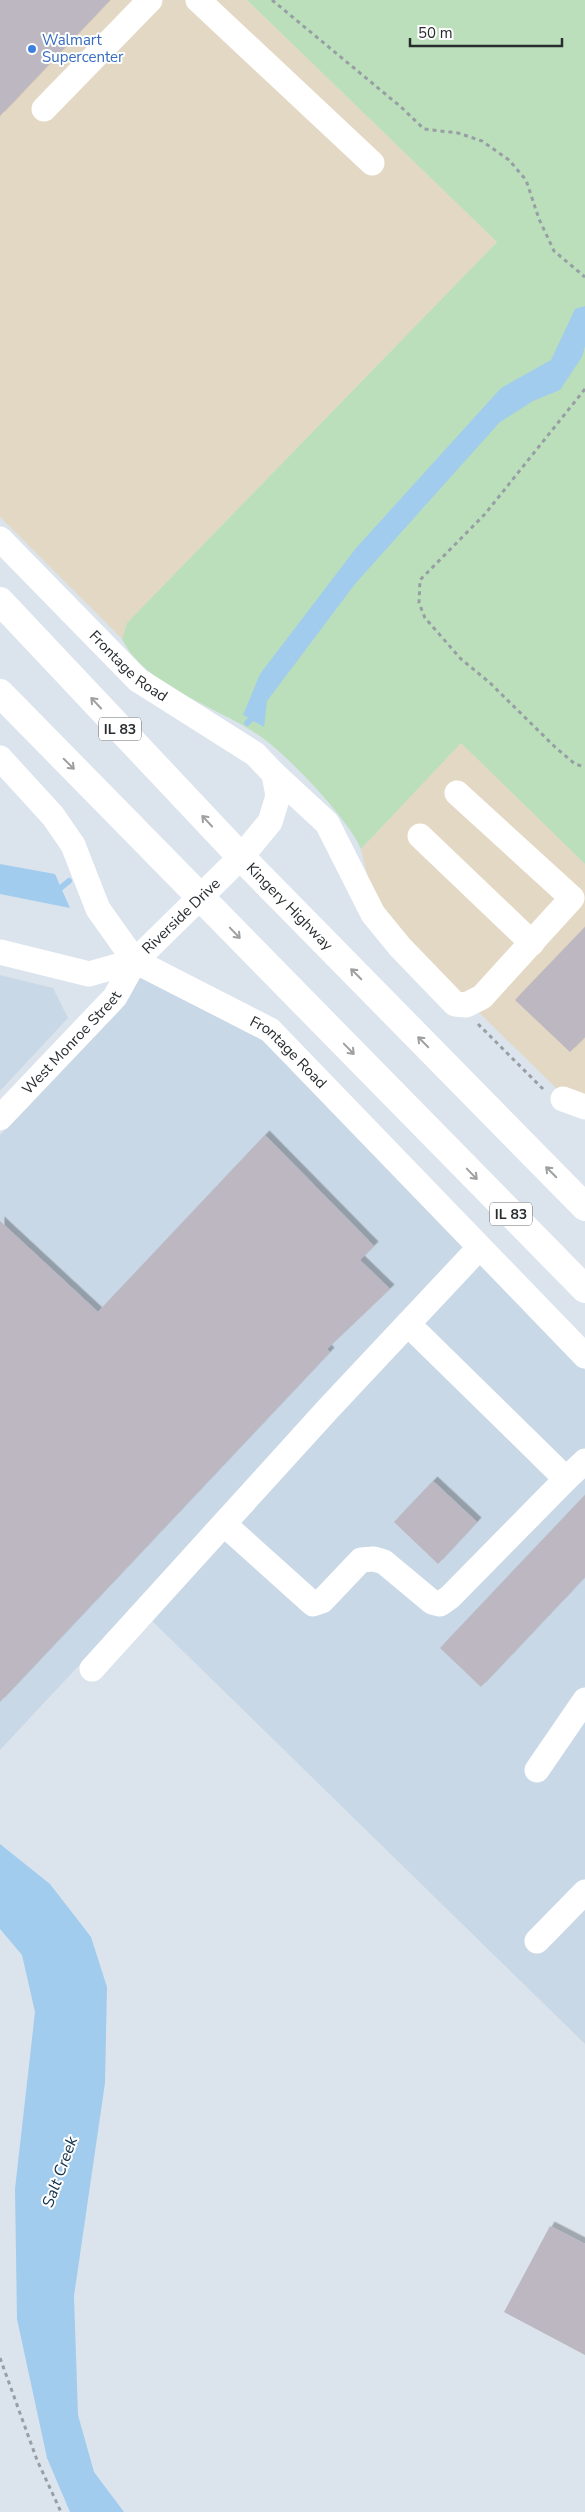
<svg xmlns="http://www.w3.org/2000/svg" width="585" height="2512" viewBox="0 0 585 2512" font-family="'Nunito Sans',sans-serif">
<defs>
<filter id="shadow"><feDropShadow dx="4.5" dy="-4.5" stdDeviation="0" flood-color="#0004"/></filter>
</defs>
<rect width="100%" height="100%" fill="#dbe4ed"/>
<!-- commercial -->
<path fill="#e3d8c4" d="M0 0H247L497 242 127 623 122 639 0 517Z
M461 742 585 864V1097L561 1093 393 928 370 887 361 849Z"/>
<!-- built -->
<path fill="#c9d8e6" d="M138 973 270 1039 468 1249 0 1750V1135L116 1013Z
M0 975 53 988 68 1018 0 1091Z
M477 1260 585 1370V2044L148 1617Z"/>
<!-- green -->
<path fill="#bbdfbb" d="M247 0H585V864L461 743 361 849C348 819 291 759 264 739 221 707 147 689 122 639L127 623 497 242Z"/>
<!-- water -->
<path fill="#a2cced" d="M585 306V346L582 357 560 390 533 401 500 422 355 584 267 701 264 727 243 715 260 674 356 548 501 388 551 360 575 309Z
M0 864 55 874 70 908 0 894Z
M0 1844 50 1884 91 1937 107 1987 105 2083 74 2296 78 2415 94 2472 124 2512H70L47 2458 17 2319 15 2189 35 2012 22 1955 0 1929Z"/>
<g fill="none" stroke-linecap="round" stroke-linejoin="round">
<!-- stream -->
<path stroke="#a2cced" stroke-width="6" d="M247 723 256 714
M54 890H58L69 881"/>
</g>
<!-- building -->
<path fill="#bcb7c1" filter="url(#shadow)" d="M0 0H110L0 116Z
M585 927V1037L570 1052 515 1000Z
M265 1135 374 1246 360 1260 390 1289 327 1349 330 1352 0 1702V1221L98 1312Z
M433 1481 477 1522 438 1564 394 1522Z
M585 1495V1577L481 1687 440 1648Z
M550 2226 585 2244V2355L504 2312Z"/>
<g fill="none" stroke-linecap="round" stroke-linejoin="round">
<!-- path -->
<path stroke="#979ea4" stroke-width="3" stroke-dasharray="4 4" stroke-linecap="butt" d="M272 0 401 107 424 129 458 133 482 141 509 160 526 180 539 219 554 251 585 277
M585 389 485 514 420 580 419 603 425 618 461 659 489 682 555 747 575 764 585 767
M478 1024 544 1090
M0 2358 37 2460 61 2512"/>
<!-- minor -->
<g stroke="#fff" stroke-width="25">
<path d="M198 0 372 163"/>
<path d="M44 109 150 0"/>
<path id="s1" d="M0 539 138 680 255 754 274 774 278 796 270 822 241 857 135 961 89 974 0 952"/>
<path id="s2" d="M0 758 53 816 73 845 98 909 135 961 270 1030 585 1356"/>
<path d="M274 774 327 823 373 914 400 947 455 1004 466 1005 482 997 572 898 457 793"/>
<path d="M420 836 532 943"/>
<path d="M563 1099 585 1107"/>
<path id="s3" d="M0 1118 115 997 135 961"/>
<path d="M408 1324 566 1479 585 1461"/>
<path d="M224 1524 313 1604 322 1601 361 1560 374 1559 384 1562 432 1602 440 1604 450 1597 567 1478"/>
<path d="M92 1669 328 1409 479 1248"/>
<path d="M537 1770 585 1700"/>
<path d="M537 1941 585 1892"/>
</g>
<!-- highway -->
<g stroke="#fff" stroke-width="28">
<path id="s4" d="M0 601 241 857 585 1207"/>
<path d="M0 693 585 1289"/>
</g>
</g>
<!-- one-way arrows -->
<defs><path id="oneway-shaft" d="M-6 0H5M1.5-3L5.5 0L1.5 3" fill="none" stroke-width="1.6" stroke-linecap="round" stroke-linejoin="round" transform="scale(1.25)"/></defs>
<g stroke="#9ea0a1">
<use href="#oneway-shaft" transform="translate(96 703) rotate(-133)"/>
<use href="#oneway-shaft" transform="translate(69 764) rotate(45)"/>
<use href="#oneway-shaft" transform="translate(207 821) rotate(-133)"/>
<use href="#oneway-shaft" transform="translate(235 933) rotate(46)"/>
<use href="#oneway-shaft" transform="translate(356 974) rotate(-135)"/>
<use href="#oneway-shaft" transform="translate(423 1042) rotate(-135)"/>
<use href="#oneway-shaft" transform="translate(349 1049) rotate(46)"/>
<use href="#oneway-shaft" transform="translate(551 1172) rotate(-135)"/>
<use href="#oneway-shaft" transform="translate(472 1174) rotate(46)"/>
</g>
<!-- markers -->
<circle fill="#3f7fe0" stroke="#fff" stroke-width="2" cx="32" cy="49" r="5"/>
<g text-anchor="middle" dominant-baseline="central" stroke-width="4" stroke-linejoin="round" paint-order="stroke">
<!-- shield labels -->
<g fill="#fff" stroke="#686b6d" stroke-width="1">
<rect x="99" y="717.5" width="42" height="23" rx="4"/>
<rect x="490" y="1202.5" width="42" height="23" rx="4"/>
</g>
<g font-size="14" font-weight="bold" fill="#282c2f">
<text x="120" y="729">IL 83</text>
<text x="511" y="1214">IL 83</text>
</g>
<!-- shop labels -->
<g font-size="15" fill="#366cbe" stroke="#fff" text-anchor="start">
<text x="42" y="40">Walmart<tspan x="42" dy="17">Supercenter</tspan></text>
</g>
<!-- street labels -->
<g font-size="15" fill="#282c2f" stroke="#fff">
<text stroke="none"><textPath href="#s1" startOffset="181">Frontage Road</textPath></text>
<text stroke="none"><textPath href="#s4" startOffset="421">Kingery Highway</textPath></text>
<text transform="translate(181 916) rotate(-44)">Riverside Drive</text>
<text stroke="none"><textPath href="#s3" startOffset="104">West Monroe Street</textPath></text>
<text stroke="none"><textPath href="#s2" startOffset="426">Frontage Road</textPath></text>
</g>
<!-- water labels -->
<g font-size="16" font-style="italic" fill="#103149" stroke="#fff">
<text transform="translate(60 2172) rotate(-70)">Salt Creek</text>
</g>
</g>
<!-- scale -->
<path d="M410 38v8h152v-8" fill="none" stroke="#282c2f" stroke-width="2.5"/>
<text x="418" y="38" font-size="15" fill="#282c2f" stroke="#ffffff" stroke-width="4" paint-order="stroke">50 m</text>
</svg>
